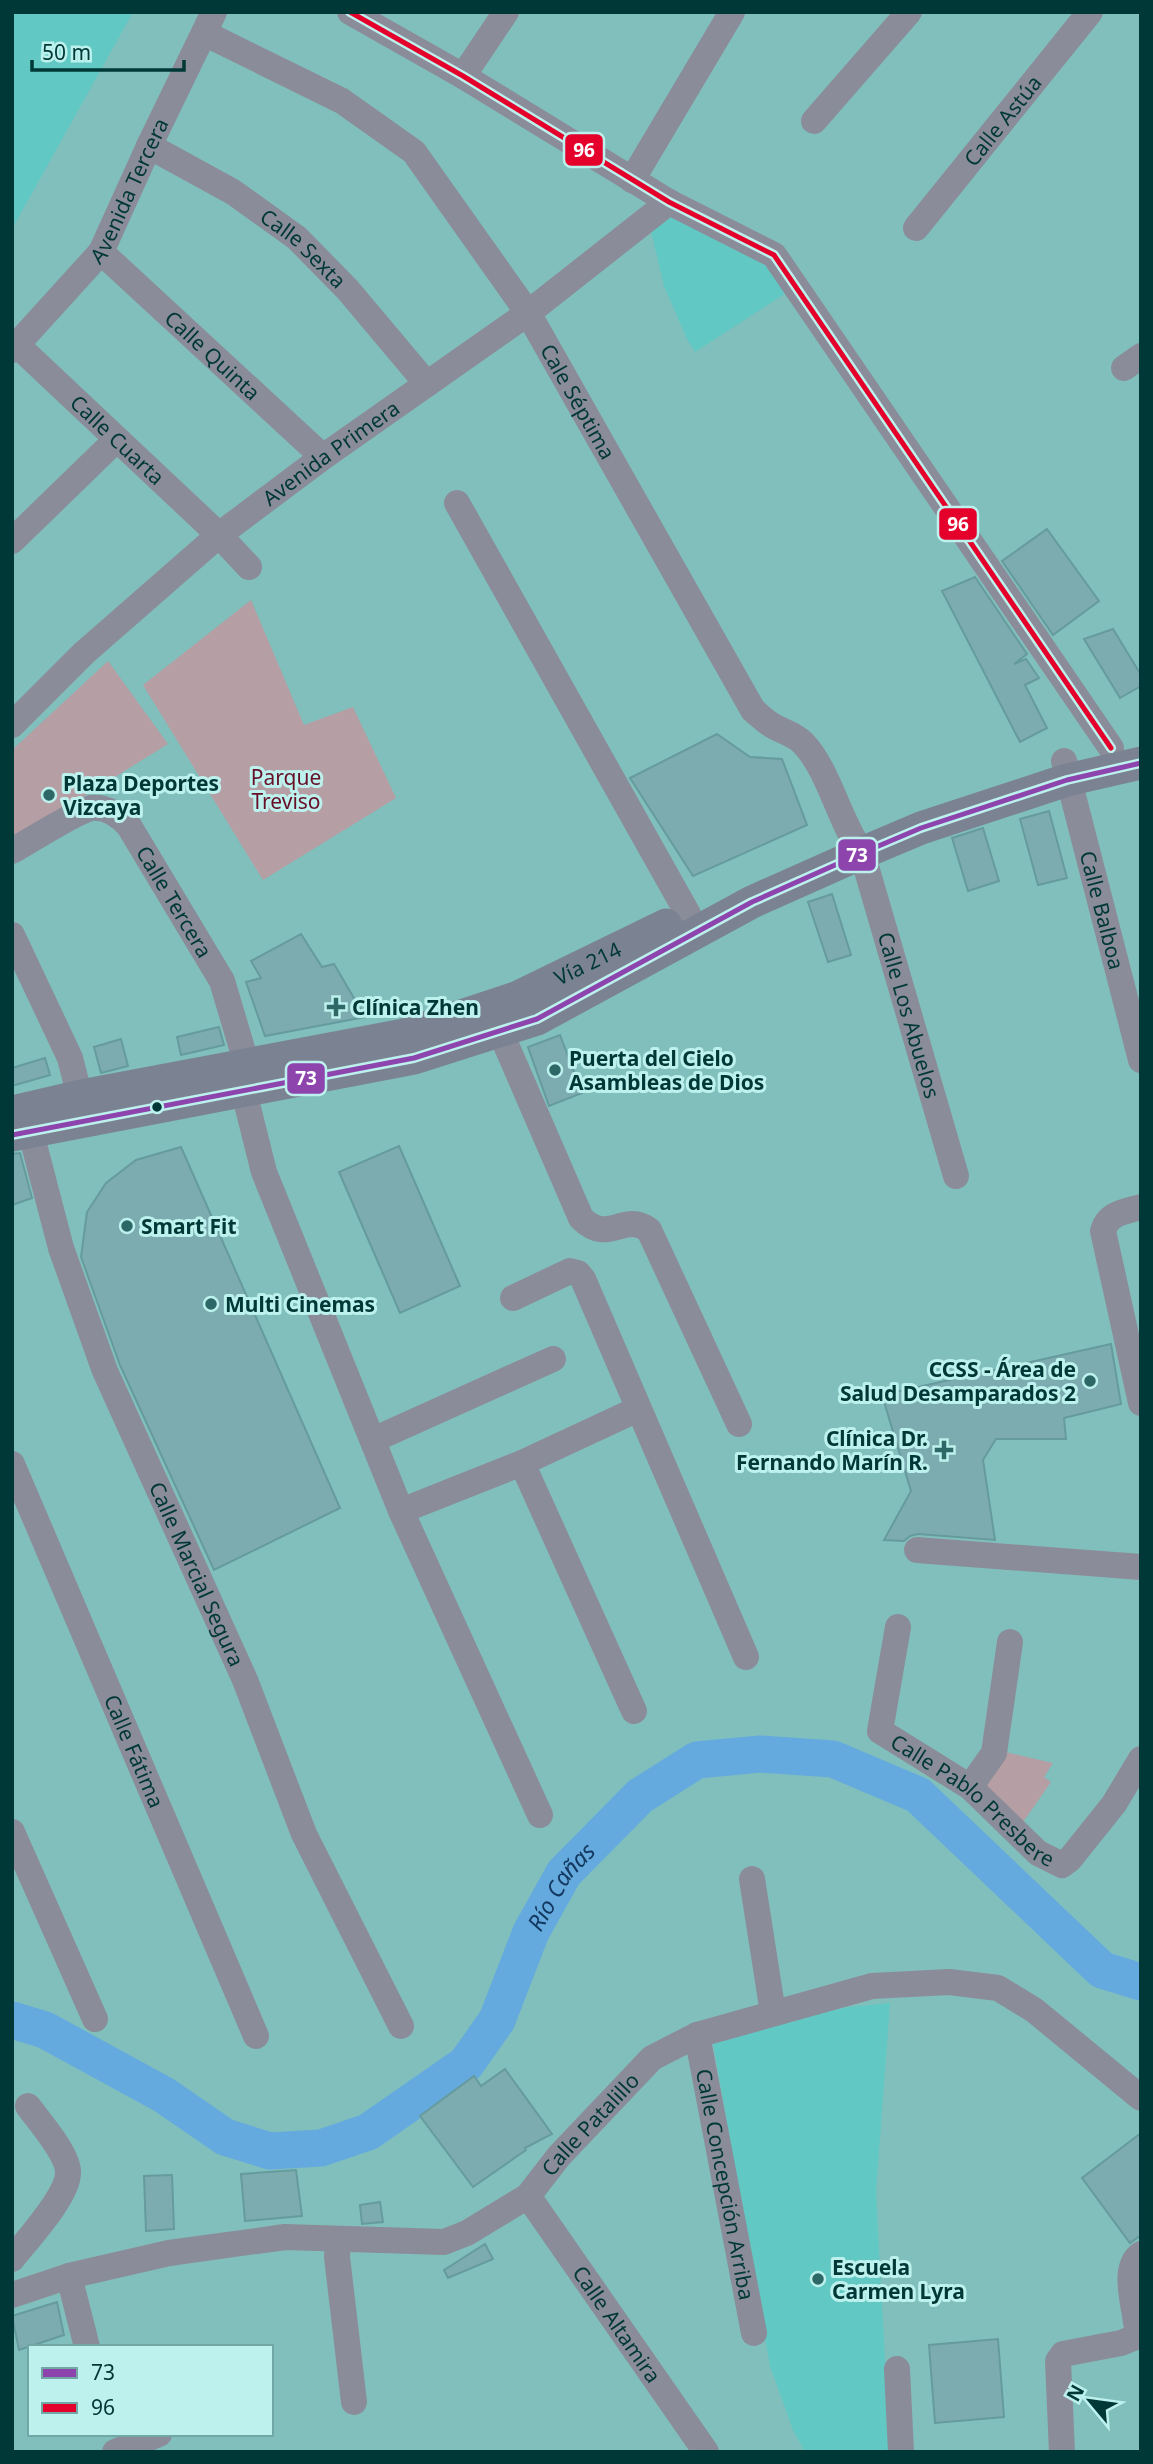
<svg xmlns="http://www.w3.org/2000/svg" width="1153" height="2464" viewBox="0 0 1153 2464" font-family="'Noto Sans',sans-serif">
<rect width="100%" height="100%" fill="#80bfbc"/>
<!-- built -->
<path fill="#61c8c4" d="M12 12H133L12 229Z
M676 213 765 258 789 291 695 352 687 339 664 286 651 231Z
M890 2003 876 2192 890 2452H805L793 2430 770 2366 712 2037 848 2007Z"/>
<!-- green -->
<path fill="#b59ea4" d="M251 600 304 725 353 707 396 798 263 880 143 685Z
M108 661 168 744 12 841V750Z
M1001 1751 1053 1763 1044 1777 1051 1782 1021 1825 985 1796 984 1775Z"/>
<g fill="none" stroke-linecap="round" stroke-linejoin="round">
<!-- river -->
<path stroke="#64aadf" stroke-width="37" id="s1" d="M12 2020 45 2030 164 2095 225 2137 270 2151 321 2148 368 2132 466 2064 497 2020 531 1932 564 1873 640 1796 697 1760 760 1754 833 1759 918 1795 1102 1970 1141 1982"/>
</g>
<!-- building -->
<path fill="#7cacaf" stroke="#669b9e" stroke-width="2" d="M1047 529 1099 601 1053 635 1002 561Z
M975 577 1027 654 1014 664 1026 659 1039 678 1025 685 1047 728 1020 742 942 591Z
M1113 629 1141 675V686L1120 698 1084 639Z
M717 734 750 757 782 759 807 825 693 876 630 778Z
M1049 811 1067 878 1038 885 1020 819Z
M983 828 999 881 968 891 952 838Z
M832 894 851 955 828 962 808 902Z
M301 934 322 967 334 964 365 1017 265 1036 246 982 261 978 251 961Z
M219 1027 224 1045 181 1055 177 1037Z
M560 1035 582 1093 549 1106 528 1047Z
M121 1039 128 1066 101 1073 94 1047Z
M45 1058 50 1075 12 1086V1068Z
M399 1146 460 1286 400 1313 339 1172Z
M181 1147 340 1508 214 1570 120 1365 81 1257 87 1212 106 1183 136 1160Z
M20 1153 32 1198 12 1205V1154Z
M1111 1344 1121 1404 1064 1418 1066 1439H996L983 1460 995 1540 918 1534 910 1536 904 1541 884 1540 911 1491 882 1395Z
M505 2069 552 2134 525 2148 526 2150 473 2187 420 2116 474 2076 481 2086Z
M1141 2133V2235L1130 2243 1082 2178Z
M296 2170 302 2216 245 2221 241 2174Z
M172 2175 174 2229 146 2231 144 2176Z
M380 2202 383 2222 362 2224 360 2205Z
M485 2244 493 2259 448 2278 444 2270Z
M57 2302 64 2335 19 2350 12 2316Z
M998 2339 1004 2417 935 2423 929 2345Z"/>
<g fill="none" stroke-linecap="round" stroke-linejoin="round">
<!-- minor -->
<g stroke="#8b8c9a" stroke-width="26">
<path d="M350 12 463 76 669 202 774 255 1111 748"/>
<path id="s2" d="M204 33 342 101 414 152 528 313 753 710C758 714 764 720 770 724 780 731 793 733 803 743 829 770 839 821 862 853L956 1176"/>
<path d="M463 76 506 12"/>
<path d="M814 121 909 12"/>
<path id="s3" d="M149 146 233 192 297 238 348 290 427 384"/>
<path d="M632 180 732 12"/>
<path id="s4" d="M916 228 1090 12"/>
<path id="s5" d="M101 252 323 457"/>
<path id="s6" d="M17 345 219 535 249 567"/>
<path id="s7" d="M12 350 101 252 149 146 214 12"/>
<path d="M1124 368 1141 356"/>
<path d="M457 503 688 914"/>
<path d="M12 541 116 440"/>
<path id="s8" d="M12 725 84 653 219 535 323 457 528 313 669 202"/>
<path id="s9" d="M1064 761 1141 1060"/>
<path id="s10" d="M12 851C28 842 77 811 91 808 107 806 119 815 129 826L222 981 247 1065 244 1092 264 1172 401 1511 540 1815"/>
<path d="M12 935 70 1058 84 1113"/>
<path d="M500 1031 581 1218C609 1246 623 1211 649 1230L739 1424"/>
<path id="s11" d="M26 1114 61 1248 105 1371 245 1680 304 1834 401 2026"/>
<path d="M1141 1207C1124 1212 1108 1213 1103 1231L1141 1403"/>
<path d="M513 1298 570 1271 578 1273 583 1279 746 1657"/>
<path d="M373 1440 553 1359"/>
<path d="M522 1463 634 1711"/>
<path id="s12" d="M12 1464 256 2036"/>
<path d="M401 1511 522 1463 638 1409"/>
<path d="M917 1550 1141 1567"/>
<path id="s13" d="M898 1627 880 1731 970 1787 1038 1853 1062 1865 1070 1859 1114 1804 1141 1759"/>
<path d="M970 1787 994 1753 1010 1642"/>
<path d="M12 1832 95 2019"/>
<path d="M752 1879 773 2013"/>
<path id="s14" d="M697 2035 754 2333"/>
<path id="s15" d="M528 2196 706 2452"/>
<path d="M338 2239 337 2257 354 2402"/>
<path d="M1141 2254C1122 2267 1134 2303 1136 2323L1141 2329"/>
<path d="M12 2259C27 2240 69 2195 68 2172 68 2154 39 2121 28 2106"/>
<path d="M69 2276 87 2347"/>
<path id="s16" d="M12 2295 69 2276 169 2253 285 2237 444 2242 467 2233 528 2196 559 2156 652 2058 697 2035 872 1986 949 1982 998 1988 1034 2010 1141 2098"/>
<path d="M897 2369 901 2452"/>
<path d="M115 2452 159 2434"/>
<path d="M1062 2452 1058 2361 1063 2354 1121 2343 1141 2335"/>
</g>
<!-- major -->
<g stroke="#7b8392" stroke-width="33">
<path id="s17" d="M12 1112 81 1096 404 1035 516 998 666 925"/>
<path d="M12 1135 414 1058 537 1019 752 902 862 853 921 828 1067 780 1141 763"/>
</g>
<!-- bus-1 casing -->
<g stroke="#bdf1ed" stroke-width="10">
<path id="bus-1" d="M12 1135 414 1058 537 1019 752 902 862 853 921 828 1067 780 1141 763"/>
</g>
<!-- bus-2 casing -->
<g stroke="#bdf1ed" stroke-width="10">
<path id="bus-2" d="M350 12 463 76 669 202 774 255 1111 748"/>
</g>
<!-- bus-1 -->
<use href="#bus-1" stroke="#8e44ad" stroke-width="5"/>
<!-- bus-2 -->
<use href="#bus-2" stroke="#e4002b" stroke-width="5"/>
</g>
<!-- markers -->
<g fill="#2d6766" stroke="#bdf1ed" stroke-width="2.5">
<circle cx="49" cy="795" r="7"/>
<path d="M332.5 996.5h7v7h7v7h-7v7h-7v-7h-7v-7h7z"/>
<circle cx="555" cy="1070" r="7"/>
<circle cx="127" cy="1226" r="7"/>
<circle cx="211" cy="1304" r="7"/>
<circle cx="1090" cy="1381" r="7"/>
<path d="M940.5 1439.5h7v7h7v7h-7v7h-7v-7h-7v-7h7z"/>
<circle cx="818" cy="2279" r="7"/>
</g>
<circle fill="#003837" stroke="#bdf1ed" stroke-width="2.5" cx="157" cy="1107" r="6"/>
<g text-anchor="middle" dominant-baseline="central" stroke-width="6" stroke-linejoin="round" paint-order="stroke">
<!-- street labels -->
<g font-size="21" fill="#003837" stroke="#bdf1ed">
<text stroke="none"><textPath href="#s4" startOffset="138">Calle Astúa</textPath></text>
<text stroke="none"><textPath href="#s7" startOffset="200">Avenida Tercera</textPath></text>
<text stroke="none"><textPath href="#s3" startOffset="186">Calle Sexta</textPath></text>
<text stroke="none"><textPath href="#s5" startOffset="152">Calle Quinta</textPath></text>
<text stroke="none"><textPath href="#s2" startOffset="541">Cale Séptima</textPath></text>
<text stroke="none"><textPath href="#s6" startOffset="138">Calle Cuarta</textPath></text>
<text stroke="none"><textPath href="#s8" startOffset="420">Avenida Primera</textPath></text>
<text stroke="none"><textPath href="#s10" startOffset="222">Calle Tercera</textPath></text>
<text stroke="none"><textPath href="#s9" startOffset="154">Calle Balboa</textPath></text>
<text stroke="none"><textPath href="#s17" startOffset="597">Vía 214</textPath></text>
<text stroke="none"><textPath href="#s2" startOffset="1250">Calle Los Abuelos</textPath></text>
<text stroke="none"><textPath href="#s11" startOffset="492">Calle Marcial Segura</textPath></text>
<text stroke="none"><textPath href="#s12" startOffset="312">Calle Fátima</textPath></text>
<text stroke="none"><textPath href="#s13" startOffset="222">Calle Pablo Presbere</textPath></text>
<text stroke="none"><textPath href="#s16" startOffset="630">Calle Patalillo</textPath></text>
<text stroke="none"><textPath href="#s14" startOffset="152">Calle Concepción Arriba</textPath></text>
<text stroke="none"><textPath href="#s15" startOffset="156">Calle Altamira</textPath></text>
</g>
<!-- park labels -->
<g font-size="21" fill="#660f27" stroke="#bdf1ed">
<text x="286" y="777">Parque<tspan x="286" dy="24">Treviso</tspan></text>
</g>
<!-- poi labels -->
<g font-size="21" font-weight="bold" fill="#003837" stroke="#bdf1ed" text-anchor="start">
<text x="63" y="783">Plaza Deportes<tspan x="63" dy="24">Vizcaya</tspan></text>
<text x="352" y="1007">Clínica Zhen</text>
<text x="569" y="1058">Puerta del Cielo<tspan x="569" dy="24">Asambleas de Dios</tspan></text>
<text x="141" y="1226">Smart Fit</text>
<text x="225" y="1304">Multi Cinemas</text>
<text x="1076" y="1369" text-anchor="end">CCSS - Área de<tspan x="1076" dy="24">Salud Desamparados 2</tspan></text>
<text x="928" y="1438" text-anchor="end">Clínica Dr.<tspan x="928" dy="24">Fernando Marín R.</tspan></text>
<text x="832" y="2267">Escuela<tspan x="832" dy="24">Carmen Lyra</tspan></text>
</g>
<!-- water labels -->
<g font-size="23" font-style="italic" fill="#153a61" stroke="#bdf1ed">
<text stroke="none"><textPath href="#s1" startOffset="714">Río Cañas</textPath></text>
</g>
</g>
<g stroke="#bdf1ed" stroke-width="2.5">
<rect x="564" y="133" width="40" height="34" rx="7" fill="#e4002b"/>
<rect x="938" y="507" width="40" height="34" rx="7" fill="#e4002b"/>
<rect x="837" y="838" width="40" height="34" rx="7" fill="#8e44ad"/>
<rect x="286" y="1062" width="40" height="33" rx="7" fill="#8e44ad"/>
</g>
<g font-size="19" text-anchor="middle" font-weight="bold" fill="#fff">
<text x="584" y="157">96</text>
<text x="958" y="531">96</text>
<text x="857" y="862">73</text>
<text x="306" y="1085">73</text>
</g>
<!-- border -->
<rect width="1153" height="2464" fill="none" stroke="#003837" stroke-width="28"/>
<!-- legend -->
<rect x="28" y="2345" width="245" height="91" fill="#bdf1ed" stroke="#71a7a4" stroke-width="2"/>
<rect x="42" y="2368" width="35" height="10" fill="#8e44ad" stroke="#71a7a4" stroke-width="2"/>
<text x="91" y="2380" font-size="21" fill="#003837">73</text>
<rect x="42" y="2403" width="35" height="10" fill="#e4002b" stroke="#71a7a4" stroke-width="2"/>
<text x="91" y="2415" font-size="21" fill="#003837">96</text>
<!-- north arrow -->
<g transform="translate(1090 2401) rotate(299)" stroke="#bdf1ed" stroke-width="5" paint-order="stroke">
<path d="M0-5L12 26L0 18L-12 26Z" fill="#003837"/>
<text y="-10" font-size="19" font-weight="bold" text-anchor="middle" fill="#003837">N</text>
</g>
<!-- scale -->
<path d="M32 60v10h152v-10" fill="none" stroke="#003837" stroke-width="3.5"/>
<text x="42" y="60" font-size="21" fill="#003837" stroke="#bdf1ed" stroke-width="5" paint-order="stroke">50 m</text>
</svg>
